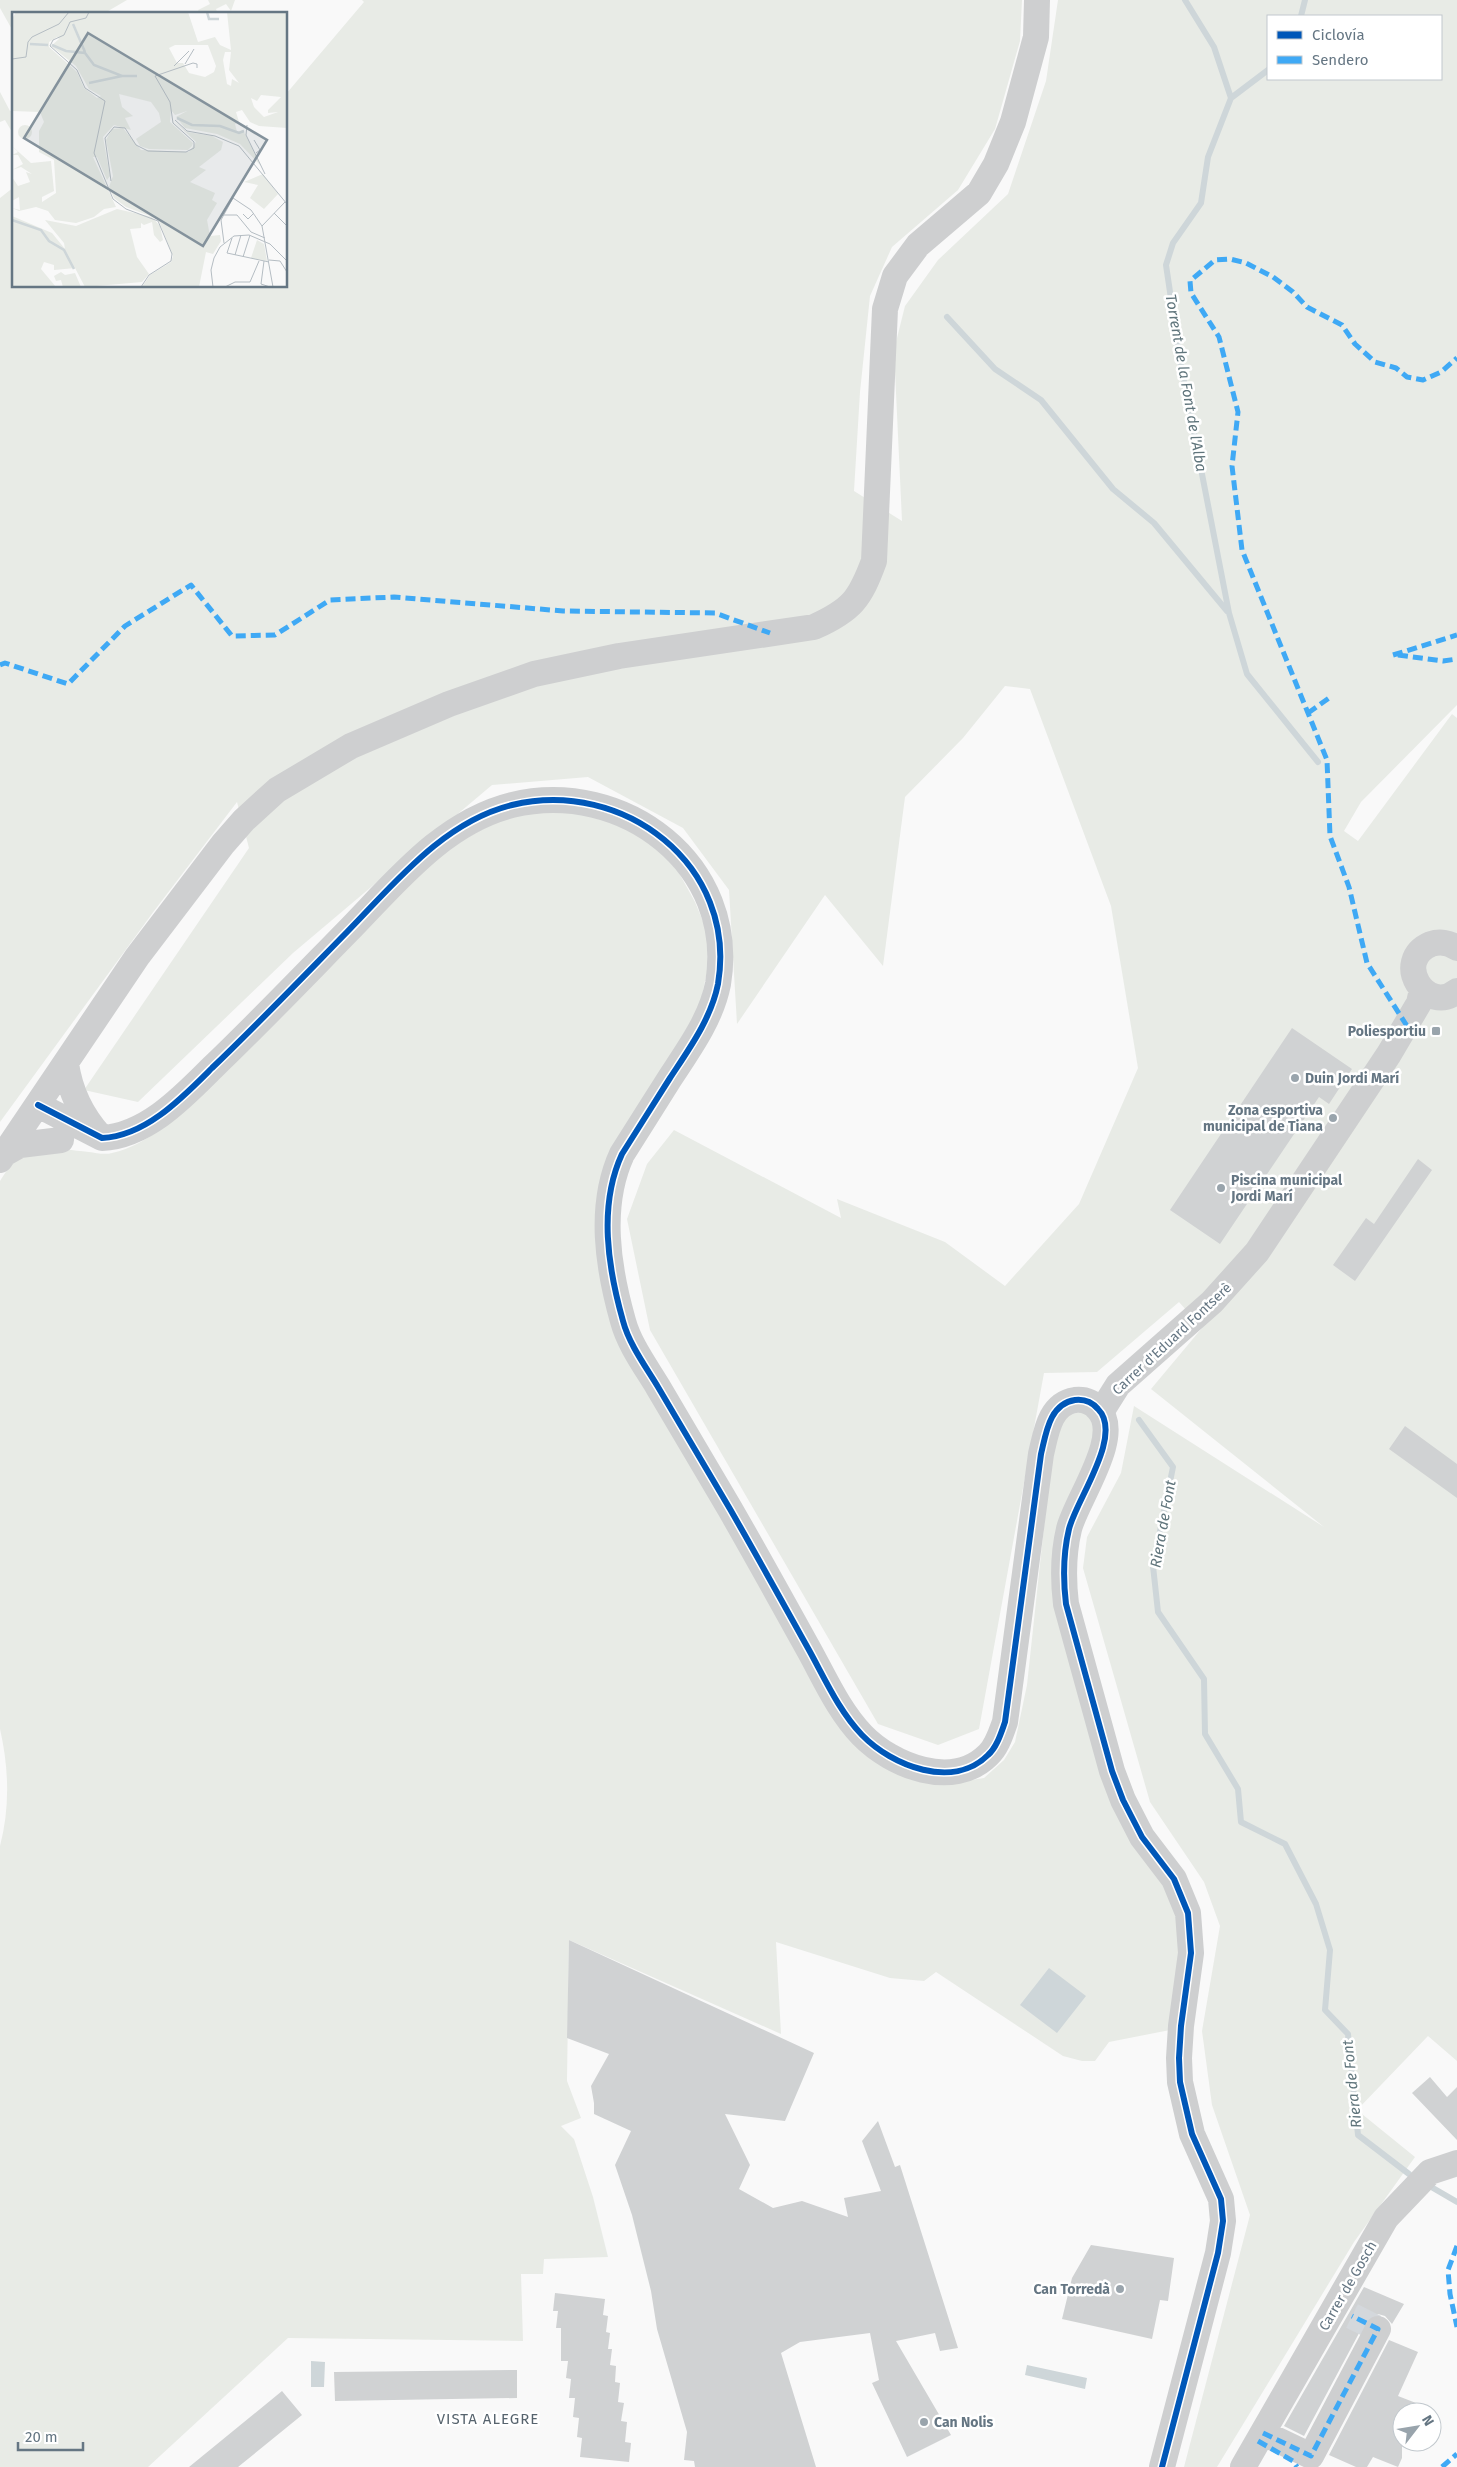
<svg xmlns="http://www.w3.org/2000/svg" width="1457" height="2467" viewBox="0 0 1457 2467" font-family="'Fira Sans',sans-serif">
<rect width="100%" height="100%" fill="#f9f9f9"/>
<!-- green -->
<path fill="#e8ebe6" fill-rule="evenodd" d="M0 0H127L103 14H14V33L0 8Z
M208 0H235L231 11 226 4 216 9 218 14H200L198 10 210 4Z
M362 0H1022L1020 41 995 129 958 190 892 247 870 296 860 392 854 491 902 521 894 350 905 306 938 260 1008 194 1046 81 1058 0H1457V705L1361 802 1344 831 1358 841 1452 714 1457 718V2061L1428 2036 1357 2110 1415 2157 1354 2242 1217 2467H1184L1250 2215 1212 2105 1202 2031 1220 1926 1204 1882 1150 1802 1083 1568 1087 1537 1121 1473 1134 1406 1324 1527 1151 1389 1202 1328 1179 1302 1097 1372 1044 1373 979 1729 938 1745 878 1724 650 1330 627 1219 647 1164 674 1130 841 1218 837 1199 945 1242 1005 1286 1079 1204 1138 1068 1111 906 1030 689 1005 686 963 738 905 797 883 966 825 895 737 1024 729 890 683 828 588 777 492 785 293 953 138 1102 84 1090 249 848 237 802 154 911 0 1122V198L14 187V286H286V94L364 2ZM1268 16H1441V79H1268Z
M0 92 10 111 14 109V131L12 132 5 120 0 122Z
M569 810 610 818 659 850 679 873 695 902 707 931 708 966 700 1006 613 1152 597 1255 825 1703 952 1783 984 1778 1004 1760 1015 1742 1027 1685 1054 1434 1062 1417 1087 1410 1096 1433 1061 1609 1177 1902 1182 1967 1170 2030 1109 2042 1095 2061H1082L1063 2056 936 1972 924 1981 890 1978 776 1942 781 2034 569 1940 567 2081 581 2118 561 2126 574 2139 593 2197 608 2257 544 2259 543 2274H521L523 2341 288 2338 148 2467H0V1846C10 1808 9 1768 0 1729V1181C27 1138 44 1148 89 1152 96 1153 105 1155 112 1153 131 1149 146 1139 163 1128L428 866C458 842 488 822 526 813 539 810 555 811 569 810Z"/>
<!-- water -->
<path fill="#ced6d9" d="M1049 1968 1086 1996 1057 2033 1020 2005Z
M311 2361 325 2362 324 2387H311Z
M1027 2365 1087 2378 1085 2389 1025 2375Z"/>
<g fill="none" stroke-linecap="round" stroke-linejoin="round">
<!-- stream -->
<path stroke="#ced6d9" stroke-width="6" d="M1185 0 1214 47 1231 98 1208 157 1201 203 1173 243 1166 265 1181 366 1229 613 1247 674 1318 762
M1301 16 1305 0
M1231 98 1268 70
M947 317 995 369 1041 400 1113 489 1154 523 1227 611
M1139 1420 1173 1467 1153 1566 1158 1612 1204 1679 1205 1734 1238 1789 1241 1822 1285 1844 1316 1904 1330 1950 1325 2010 1348 2034 1358 2135 1409 2174
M1433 2188 1457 2202"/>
</g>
<!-- building -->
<path fill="#d0d2d3" d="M1292 1028 1352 1069 1329 1104 1319 1097 1220 1244 1170 1210Z
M1418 1159 1432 1170 1355 1281 1333 1265 1366 1218 1374 1224Z
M1405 1426 1457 1464V1498L1389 1449Z
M569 1940 814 2053 785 2121 725 2114 750 2165 739 2189 773 2208 802 2201 848 2217 844 2198 881 2191 862 2141 878 2121 895 2167 900 2165 958 2348 940 2351 935 2333 896 2341 951 2435 907 2457 872 2383 879 2380 870 2333 800 2342 781 2353 816 2467H695L694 2461 684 2460 687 2432 657 2329 651 2291 632 2215 615 2165 631 2131 594 2114V2103L591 2086 609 2054 567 2038Z
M1430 2077 1447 2097 1457 2087V2140L1412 2093Z
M1091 2245 1174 2258 1168 2301 1160 2300 1152 2339 1062 2319 1072 2278Z
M1364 2287 1404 2304 1392 2324 1385 2316 1378 2314 1370 2316 1365 2322 1304 2436 1284 2426Z
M555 2293 605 2299 603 2315 608 2316 606 2332 610 2333 608 2349H612L610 2365 616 2366 615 2382 620 2383 618 2402 624 2403 621 2421 627 2422 625 2442 631 2443 629 2462 580 2457 582 2438 577 2437 579 2418 573 2417 575 2398H569L571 2379 566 2378 568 2361H561V2328H556L558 2311H553Z
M1389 2340 1418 2352 1398 2396 1416 2403 1412 2412H1402V2458L1398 2467 1373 2457 1367 2467H1356L1329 2455Z
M517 2370V2398L335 2401 334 2372Z
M282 2391 302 2415 238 2467H189Z"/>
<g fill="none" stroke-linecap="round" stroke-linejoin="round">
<!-- minor-tunnel -->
<path stroke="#d4d8dc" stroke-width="26" stroke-dasharray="26 13" stroke-linecap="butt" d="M1352 2316 1378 2329"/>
<!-- minor -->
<path stroke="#cecfd0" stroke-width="26" d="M1457 948C1450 943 1440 941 1431 944 1391 961 1427 1016 1457 991
M66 1064C70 1091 81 1115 100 1136
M38 1105 102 1138C146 1136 183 1097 212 1068 258 1024 302 978 347 932 395 883 443 822 512 805 623 778 738 865 718 984 711 1019 689 1049 670 1078 654 1103 638 1129 622 1154 598 1206 608 1268 623 1321 629 1344 646 1367 658 1387 682 1428 706 1468 730 1509 757 1556 783 1603 809 1650 825 1679 839 1711 862 1735 892 1766 953 1790 988 1755 997 1747 1001 1733 1005 1722L1041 1454C1046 1434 1049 1404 1075 1400 1084 1399 1092 1402 1098 1409 1124 1435 1076 1500 1069 1529 1063 1554 1063 1579 1066 1604L1112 1771 1123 1800 1142 1837 1174 1879 1188 1913 1191 1953 1181 2026 1179 2058 1180 2082 1192 2134 1221 2199 1223 2221 1218 2253 1162 2467
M4 1154 20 1145 61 1140
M0 1160 137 957 223 844 244 820 277 790 351 746 449 704 534 674 619 656 814 627C852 610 860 599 874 561L885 309 895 276 918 245 979 193 996 164 1013 122 1036 37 1037 0
M1101 1412 1118 1385 1212 1302 1257 1252 1389 1054 1419 1003 1422 990
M1263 2433 1311 2456 1378 2329
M1243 2467 1386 2218 1430 2172 1457 2163"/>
<!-- quiet -->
<path stroke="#3fa9f5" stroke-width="5" stroke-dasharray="10 5" stroke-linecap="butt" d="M1393 655 1457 635
M1398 655 1443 661 1457 659
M0 665 5 663 68 684 125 626 191 585 232 636 275 635 330 600 394 597 563 611 715 613 770 633
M1308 713 1329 698
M1407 1026 1367 963 1349 887 1330 836 1327 760 1242 550 1232 466 1238 412 1219 337 1191 293 1190 281 1215 260 1230 259 1246 263 1273 277 1293 292 1307 307 1342 325 1355 344 1375 362 1396 368 1407 377 1423 380 1441 372 1457 358
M1457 2246 1448 2270 1450 2294 1457 2327
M1263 2433 1311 2456 1378 2329 1352 2316
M1258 2441 1293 2461 1297 2467
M1442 2467 1457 2454"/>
<!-- cycleway casing -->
<g stroke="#fff" stroke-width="9">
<path id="cycleway" d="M38 1105 102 1138C146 1136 183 1097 212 1068 258 1024 302 978 347 932 395 883 443 822 512 805 623 778 738 865 718 984 711 1019 689 1049 670 1078 654 1103 638 1129 622 1154 598 1206 608 1268 623 1321 629 1344 646 1367 658 1387 682 1428 706 1468 730 1509 757 1556 783 1603 809 1650 825 1679 839 1711 862 1735 892 1766 953 1790 988 1755 997 1747 1001 1733 1005 1722L1041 1454C1046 1434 1049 1404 1075 1400 1084 1399 1092 1402 1098 1409 1124 1435 1076 1500 1069 1529 1063 1554 1063 1579 1066 1604L1112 1771 1123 1800 1142 1837 1174 1879 1188 1913 1191 1953 1181 2026 1179 2058 1180 2082 1192 2134 1221 2199 1223 2221 1218 2253 1162 2467"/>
</g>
<!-- cycleway -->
<use href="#cycleway" stroke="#0057b8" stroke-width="6"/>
</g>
<!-- markers -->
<g fill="#99a4ac" stroke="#fff" stroke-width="2">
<rect x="1431" y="1026" width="10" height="10" rx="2.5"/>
<circle cx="1295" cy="1078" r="5"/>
<circle cx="1333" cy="1118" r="5"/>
<circle cx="1221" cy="1188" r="5"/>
<circle cx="1120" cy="2289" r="5"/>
<circle cx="924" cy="2422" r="5"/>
</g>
<g text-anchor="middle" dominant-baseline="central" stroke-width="5" stroke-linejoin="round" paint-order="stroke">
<!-- poi labels -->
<g font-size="14" font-weight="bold" fill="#657683" stroke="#fff" text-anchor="end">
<text x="1426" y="1031">Poliesportiu</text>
<text x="1305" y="1078" text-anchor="start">Duin Jordi Marí</text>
<text x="1323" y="1110">Zona esportiva<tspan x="1323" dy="16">municipal de Tiana</tspan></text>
<text x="1231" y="1180" text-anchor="start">Piscina municipal<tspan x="1231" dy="16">Jordi Marí</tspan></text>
<text x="1110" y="2289">Can Torredà</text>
<text x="934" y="2422" text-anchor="start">Can Nolis</text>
</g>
<!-- street labels -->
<g font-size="14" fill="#657683" stroke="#fff">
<text transform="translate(1172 1339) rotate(-43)">Carrer d'Eduard Fontserè</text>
<text transform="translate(1348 2286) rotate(-60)">Carrer de Gosch</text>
</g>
<!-- water labels -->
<g font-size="15" font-style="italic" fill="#60757c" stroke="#fff">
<text transform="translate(1186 383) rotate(80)">Torrent de la Font de l'Alba</text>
<text transform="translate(1163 1524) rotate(-80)">Riera de Font</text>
<text transform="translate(1352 2084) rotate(-96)">Riera de Font</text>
</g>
<!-- neighbourhood labels -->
<g font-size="15" letter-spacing="1" fill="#57646e" stroke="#fff">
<text x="488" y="2419">VISTA ALEGRE</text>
</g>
</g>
<!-- overview -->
<g transform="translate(12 12)">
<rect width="275" height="275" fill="#f9f9f9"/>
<path d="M4 0H176L186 30 203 25 208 33 219 38 215 0H275V116L247 114 238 110 230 98 224 100 227 110 223 112 225 120 231 118 249 154 228 132 205 122 173 116 164 105 175 99 163 103 159 98 158 110 181 131 180 134 176 138 137 137 128 134 124 127 149 110 147 101 139 90 107 82 110 95 121 104 113 106 119 118 102 113 91 125 98 164 95 168 85 145H81L104 195 92 197 82 205 64 211 43 208 36 199 24 195 7 199 0 196 8 198 7 185 0 189V165L6 174 18 170 14 160 20 162 9 155 0 158 11 152 6 143H0L6 140 0 134 19 151 39 149 42 179 30 185V190L44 181 42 148 27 140V119L32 110 28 100 0 99V7ZM45 25 47 27 39 34 64 54 77 77 89 84 85 86 72 76 65 60 37 35V30ZM163 33H196L204 54 202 60 193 65 177 61 171 51H165L157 36ZM213 40H219L217 58 227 71 220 67 219 74 215 72 211 48ZM249 83 269 85 256 98V101L266 100 252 105 242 95 239 86 245 89ZM162 109 175 120 200 124 211 130 209 138 187 155 194 158 178 170 203 181 200 188 205 191 195 208 198 224 208 223 209 229 201 242 194 240 187 275H130L138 263 159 250 161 244 146 207 114 195 102 186 97 175 101 164 94 128 100 117 111 116 129 138 177 140 184 130ZM6 120a7 7 0 1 1 14 0a7 7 0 1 1-14 0ZM251 162 266 182 252 197 238 186 246 173 232 170ZM105 197 140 205 148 214 151 228 148 230 142 223 140 210 132 213 129 211V216L118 217 125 245 137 262 130 270 73 275 63 256 42 258V253L32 250 29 257 44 275H0V204L40 221 53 237 52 231 33 208 64 214ZM245 228 252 232 255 249 239 246ZM49 260 53 263 63 261 69 275H51L49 268 44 269 42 264Z" fill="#e8ebe6" fill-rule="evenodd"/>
<path fill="none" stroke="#ced6d9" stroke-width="2.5" d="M195 0 197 7H207M61 12 73 40M18 32 36 33M40 33 54 39 73 41 82 53 110 64H125M77 71 110 64M165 106 180 113 208 114 227 121 232 119M0 208 29 218 37 229 52 238 62 257"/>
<path fill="none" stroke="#b5bdc3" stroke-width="1" d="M77 0 74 6 58 10 52 23 41 28 38 34 65 58 73 76 93 89 82 141 101 187 114 197 146 209 160 242 159 249 137 263 129 275M0 47 14 45 16 30 20 25 47 12 57 0M173 52 182 37M162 54 177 39M163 108 175 119 203 124 227 134 275 192M235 113 234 123 253 162M242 128 248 138 244 141M99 169 93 126 102 115 113 116 124 133 136 139 174 140 182 136V130L161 111 158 90 143 64 181 51 185 52V56M262 201 275 214M231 202 236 207 242 201M210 203H225L239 220 253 226M250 214 273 190M220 226 215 241 257 250M212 231 209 208 221 186 239 198 250 214 261 275M223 243 229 223M231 245 238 223M257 248 268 249 275 260M252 249 249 272 258 275M201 275 199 258 202 246 208 235 222 224 237 223 258 232 275 249M213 275 223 270H238L247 249"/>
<path fill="#84929c" fill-opacity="0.15" stroke="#84929c" stroke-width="2.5" d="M76 21 255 128 191 234 12 126Z"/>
<rect width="275" height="275" fill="none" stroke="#657683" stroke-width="2.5"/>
</g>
<!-- legend -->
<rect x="1267" y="15" width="175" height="65" fill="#ffffff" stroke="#c1c8cd"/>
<rect x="1277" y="31" width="25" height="8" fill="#0057b8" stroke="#c1c8cd"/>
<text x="1312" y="40" font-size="15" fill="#657683">Ciclovía</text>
<rect x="1277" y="56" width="25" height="8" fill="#3fa9f5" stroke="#c1c8cd"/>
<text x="1312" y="65" font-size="15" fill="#657683">Sendero</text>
<!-- north arrow -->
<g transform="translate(1417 2427) rotate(59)"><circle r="24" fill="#ffffff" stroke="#c1c8cd"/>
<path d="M0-4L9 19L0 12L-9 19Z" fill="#99a4ac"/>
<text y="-8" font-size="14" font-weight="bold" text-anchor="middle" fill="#657683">N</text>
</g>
<!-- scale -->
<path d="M18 2442v8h65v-8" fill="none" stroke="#657683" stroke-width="2.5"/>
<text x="25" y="2442" font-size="15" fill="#657683" stroke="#ffffff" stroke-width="4" paint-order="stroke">20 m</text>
</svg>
